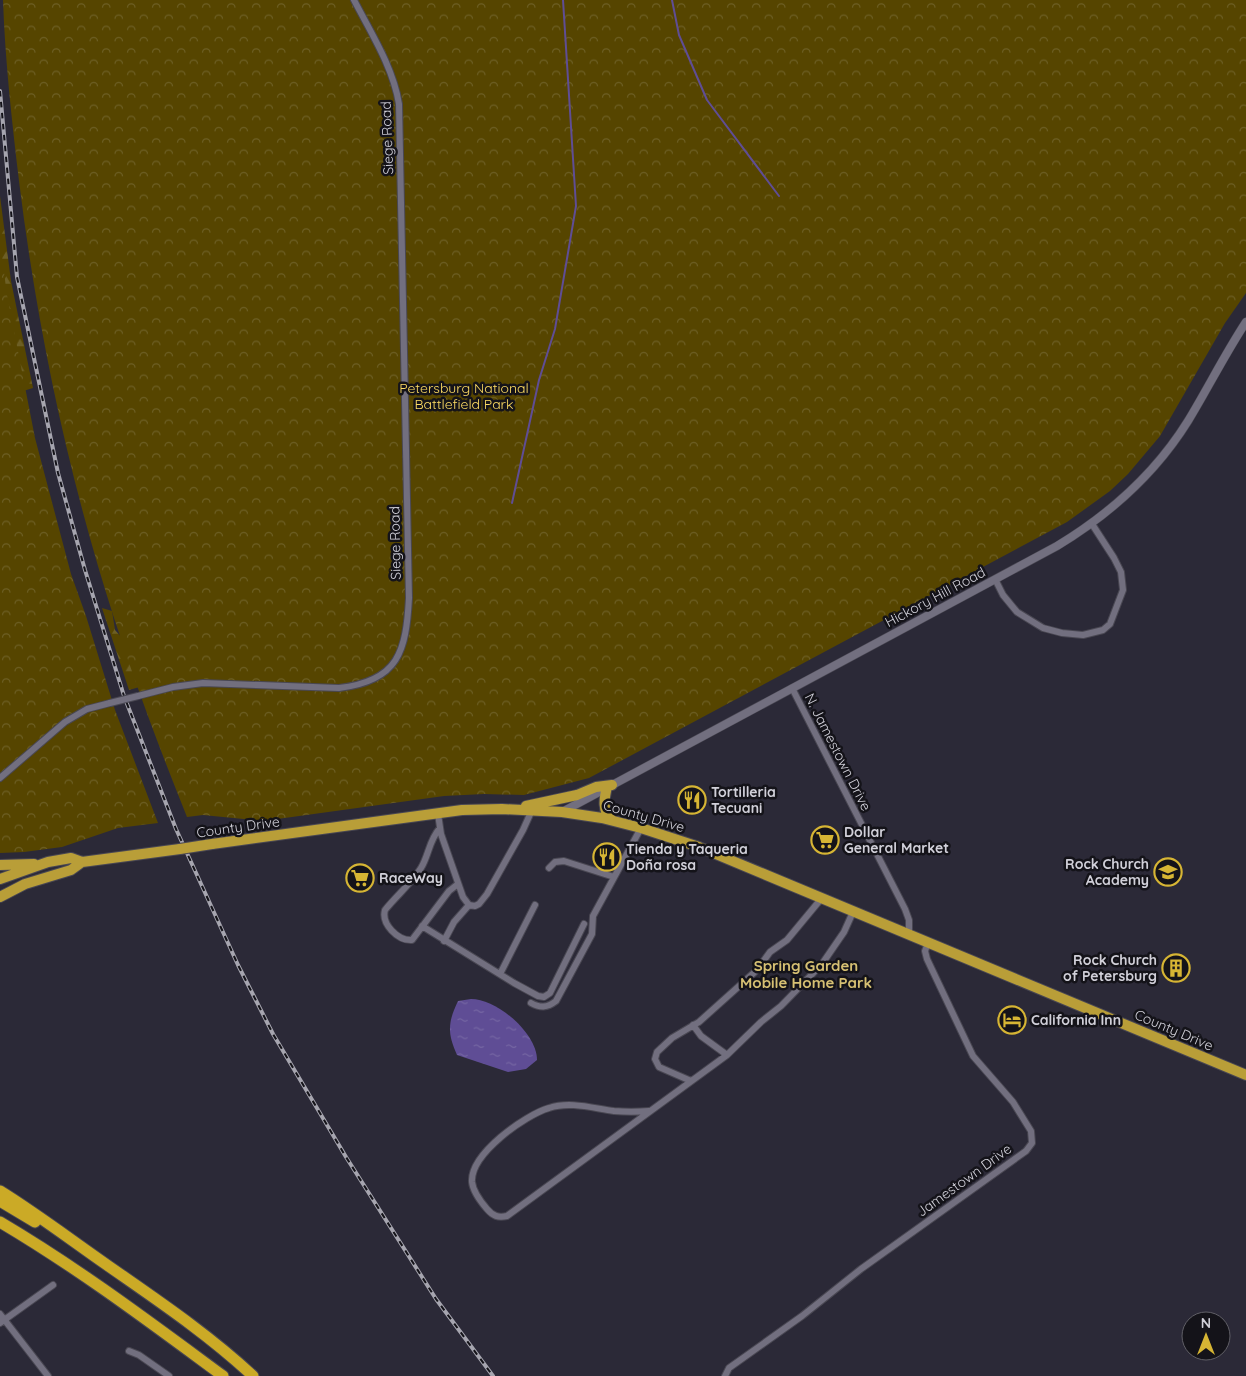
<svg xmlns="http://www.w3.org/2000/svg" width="1246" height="1376" viewBox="0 0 1246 1376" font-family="Quicksand,sans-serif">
<defs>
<pattern id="forest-firs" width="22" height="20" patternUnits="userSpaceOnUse" patternTransform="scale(1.25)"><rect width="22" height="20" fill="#564500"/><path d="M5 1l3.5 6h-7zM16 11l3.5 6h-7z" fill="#6d5f25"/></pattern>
<pattern id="park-crowns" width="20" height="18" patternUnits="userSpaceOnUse" patternTransform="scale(1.25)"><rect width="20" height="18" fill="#564500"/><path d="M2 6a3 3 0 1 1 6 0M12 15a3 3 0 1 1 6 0" fill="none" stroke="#6d5f25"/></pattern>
<pattern id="water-ripples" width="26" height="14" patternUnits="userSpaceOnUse" patternTransform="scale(1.25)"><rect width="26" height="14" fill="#5f4d95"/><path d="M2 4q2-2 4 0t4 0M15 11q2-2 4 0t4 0" fill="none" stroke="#7566a3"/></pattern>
</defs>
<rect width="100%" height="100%" fill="#2b2937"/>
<!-- forest -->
<path fill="url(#forest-firs)" d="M0 196 11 281 33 388 0 398Z
M102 608 112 611 115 630 123 639 143 686 129 690Z"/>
<!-- park -->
<path fill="url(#park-crowns)" d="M3 0H1246V293L1225 323 1160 436 1128 474 1110 491 1067 522 589 778 524 795 484 794 444 796 263 821 203 815 187 817C154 735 123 651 98 566 61 440 35 311 19 181 12 122 5 60 3 0Z
M0 242 7 295 35 438 71 574 86 616 115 710 158 823 118 828 62 847 24 852 0 853Z"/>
<!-- water -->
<path fill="url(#water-ripples)" d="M471 999C497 999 537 1033 537 1060L526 1069 508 1072 457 1055C447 1033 448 1022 458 1001Z"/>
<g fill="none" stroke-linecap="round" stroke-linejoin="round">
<!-- stream -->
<path stroke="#5f4d95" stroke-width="2" d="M672 0 679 35 707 100 779 196
M512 503 539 380 555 329 576 206 563 0"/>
<!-- minor casing -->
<g stroke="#494752" stroke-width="8">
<path id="minor" d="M995 579 1003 595 1017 612 1043 628 1062 633 1083 635 1103 630 1110 624 1123 590 1121 572 1114 558 1092 524
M792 688 905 909 909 920V935
M138 696 173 687 203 683 339 688C399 681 406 651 409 598L399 104C393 67 371 33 354 0
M0 778 65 722 87 709 110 703
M438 814 441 834 463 897 469 905 475 906 479 904 487 894 523 830 532 810
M440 828C429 840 429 855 421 868 411 884 397 895 385 910 381 924 398 941 412 940L449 891 458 884
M549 868 555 862 564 861 614 877
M422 926 514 983 538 996 544 997 550 993 584 924
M444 941 454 922 469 905
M500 974 535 905
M531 1003C540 1008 547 1008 556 1001L592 934 593 916 641 828
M693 1025 701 1036 727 1055
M691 1081 659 1067 655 1059 657 1052 672 1038 699 1022 757 970 770 952 787 940 821 899
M649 1111C637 1112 625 1112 614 1111 592 1108 570 1101 549 1108 525 1115 470 1154 472 1182 473 1192 481 1202 487 1209 493 1216 498 1218 507 1216L727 1055 761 1022 781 1006 822 964 844 932 853 912
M0 1314 48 1376
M0 1323 53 1285
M129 1351 139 1355 169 1376
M725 1376 729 1368 802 1316 861 1269 1026 1151 1032 1143 1031 1131 1013 1102 973 1056 927 959 925 951 928 943"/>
</g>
<!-- tertiary casing -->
<g stroke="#494752" stroke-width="9">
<path id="tertiary" d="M562 812 1057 546C1110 514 1155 474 1188 421 1208 388 1225 354 1246 322"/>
</g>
<!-- trunk casing -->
<g stroke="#494752" stroke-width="12">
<path id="trunk" d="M607 787C604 799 602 811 612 820
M526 806 577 795 596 787 612 785
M212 844 462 810 502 809 562 812 602 818 641 828 699 847 1246 1075
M0 865 34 864
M0 879 48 862 71 858 82 862 180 849
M0 897 25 884 71 870 82 862"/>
</g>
<!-- motorway casing -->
<g stroke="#494752" stroke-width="13">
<path id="motorway" d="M0 1191C37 1214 71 1240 107 1265 157 1300 208 1334 253 1376
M0 1201 35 1222
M0 1222C78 1268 151 1323 223 1376"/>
</g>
<!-- minor -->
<use href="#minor" stroke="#726f7f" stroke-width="6"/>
<!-- tertiary -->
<use href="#tertiary" stroke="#726f7f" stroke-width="8"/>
<!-- trunk -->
<use href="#trunk" stroke="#b99e38" stroke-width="10"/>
<!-- motorway -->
<use href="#motorway" stroke="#cbaa26" stroke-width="11"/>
<!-- rail casing -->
<g stroke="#a6a5af" stroke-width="4">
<path id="rail" d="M0 91 17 277 58 473 85 570 124 696 176 829 238 965 273 1034 346 1157 436 1299 493 1376"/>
</g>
<!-- rail -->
<use href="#rail" stroke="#141319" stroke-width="2" stroke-dasharray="5.5" stroke-linecap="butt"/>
<!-- minor-bridge casing -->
<g stroke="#494752" stroke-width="8" stroke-linecap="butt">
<path id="minor-bridge" d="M110 703 138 696"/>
</g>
<!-- trunk-bridge casing -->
<g stroke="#494752" stroke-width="12" stroke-linecap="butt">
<path id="trunk-bridge" d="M180 849 212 844"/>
</g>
<!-- minor-bridge -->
<use href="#minor-bridge" stroke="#726f7f" stroke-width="6"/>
<!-- trunk-bridge -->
<use href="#trunk-bridge" stroke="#b99e38" stroke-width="10"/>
</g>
<!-- icons -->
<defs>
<g id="restaurant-ring" transform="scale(1.4375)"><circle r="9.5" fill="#141319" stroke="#d6b534" stroke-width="1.5"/><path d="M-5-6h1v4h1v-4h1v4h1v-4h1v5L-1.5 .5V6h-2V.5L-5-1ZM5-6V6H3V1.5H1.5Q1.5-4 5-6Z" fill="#d6b534"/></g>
<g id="supermarket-ring" transform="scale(1.4375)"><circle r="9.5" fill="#141319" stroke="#d6b534" stroke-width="1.5"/><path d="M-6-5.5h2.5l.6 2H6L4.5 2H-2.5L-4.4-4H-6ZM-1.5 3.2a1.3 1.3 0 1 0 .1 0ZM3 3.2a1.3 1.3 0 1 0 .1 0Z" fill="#d6b534"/></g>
<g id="school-ring" transform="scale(1.4375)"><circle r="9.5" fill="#141319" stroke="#d6b534" stroke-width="1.5"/><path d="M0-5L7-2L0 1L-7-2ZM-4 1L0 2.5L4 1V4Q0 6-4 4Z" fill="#d6b534"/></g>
<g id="building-ring" transform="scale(1.4375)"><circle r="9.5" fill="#141319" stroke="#d6b534" stroke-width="1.5"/><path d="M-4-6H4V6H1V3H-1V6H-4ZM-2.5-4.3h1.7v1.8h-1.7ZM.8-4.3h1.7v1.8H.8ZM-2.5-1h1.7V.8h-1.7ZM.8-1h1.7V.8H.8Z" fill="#d6b534"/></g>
<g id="hotel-ring" transform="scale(1.4375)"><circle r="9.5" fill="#141319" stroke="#d6b534" stroke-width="1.5"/><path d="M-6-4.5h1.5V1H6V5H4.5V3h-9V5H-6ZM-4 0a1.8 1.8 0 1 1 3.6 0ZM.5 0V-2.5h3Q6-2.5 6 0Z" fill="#d6b534"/></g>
</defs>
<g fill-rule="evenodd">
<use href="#restaurant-ring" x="692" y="800"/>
<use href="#supermarket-ring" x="825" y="840"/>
<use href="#restaurant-ring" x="607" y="857"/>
<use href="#school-ring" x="1168" y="872"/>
<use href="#supermarket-ring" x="360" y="878"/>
<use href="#building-ring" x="1176" y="968"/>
<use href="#hotel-ring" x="1012" y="1020"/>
</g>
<g text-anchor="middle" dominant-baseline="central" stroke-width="5" stroke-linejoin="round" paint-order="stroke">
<!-- street labels -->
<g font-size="14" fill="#d1d0d9" stroke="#141319">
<text transform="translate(387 138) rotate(-92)">Siege Road</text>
<text transform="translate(395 543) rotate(-91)">Siege Road</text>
<text transform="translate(935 597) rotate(-28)">Hickory Hill Road</text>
<text transform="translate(838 752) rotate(63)">N. Jamestown Drive</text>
<text transform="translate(644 816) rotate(16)">County Drive</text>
<text transform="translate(238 827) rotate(-8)">County Drive</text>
<text transform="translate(1174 1030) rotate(23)">County Drive</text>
<text transform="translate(964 1180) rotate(-36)">Jamestown Drive</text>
</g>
<!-- park labels -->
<g font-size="14" fill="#ffdd64" stroke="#141319">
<text x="464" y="388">Petersburg National<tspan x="464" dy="16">Battlefield Park</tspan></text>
</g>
<!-- poi labels -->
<g font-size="14" font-weight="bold" fill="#d1d0d9" stroke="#141319" text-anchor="start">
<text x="711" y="792">Tortilleria<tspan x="711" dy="16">Tecuani</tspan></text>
<text x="844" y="832">Dollar<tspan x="844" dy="16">General Market</tspan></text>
<text x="626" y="849">Tienda y Taqueria<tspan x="626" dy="16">Doña rosa</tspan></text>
<text x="1149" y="864" text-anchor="end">Rock Church<tspan x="1149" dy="16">Academy</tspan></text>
<text x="379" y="878">RaceWay</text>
<text x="1157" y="960" text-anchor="end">Rock Church<tspan x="1157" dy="16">of Petersburg</tspan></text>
<text x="1031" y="1020">California Inn</text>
</g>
<!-- neighbourhood labels -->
<g font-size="15" font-weight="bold" fill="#d6c073" stroke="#141319">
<text x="806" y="965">Spring Garden<tspan x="806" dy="17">Mobile Home Park</tspan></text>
</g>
</g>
<!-- north arrow -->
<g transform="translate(1206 1336)"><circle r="24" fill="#141319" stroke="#605f66"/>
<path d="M0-4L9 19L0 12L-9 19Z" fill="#d6b534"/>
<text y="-8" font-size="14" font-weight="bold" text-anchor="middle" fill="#d1d0d9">N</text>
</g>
</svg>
